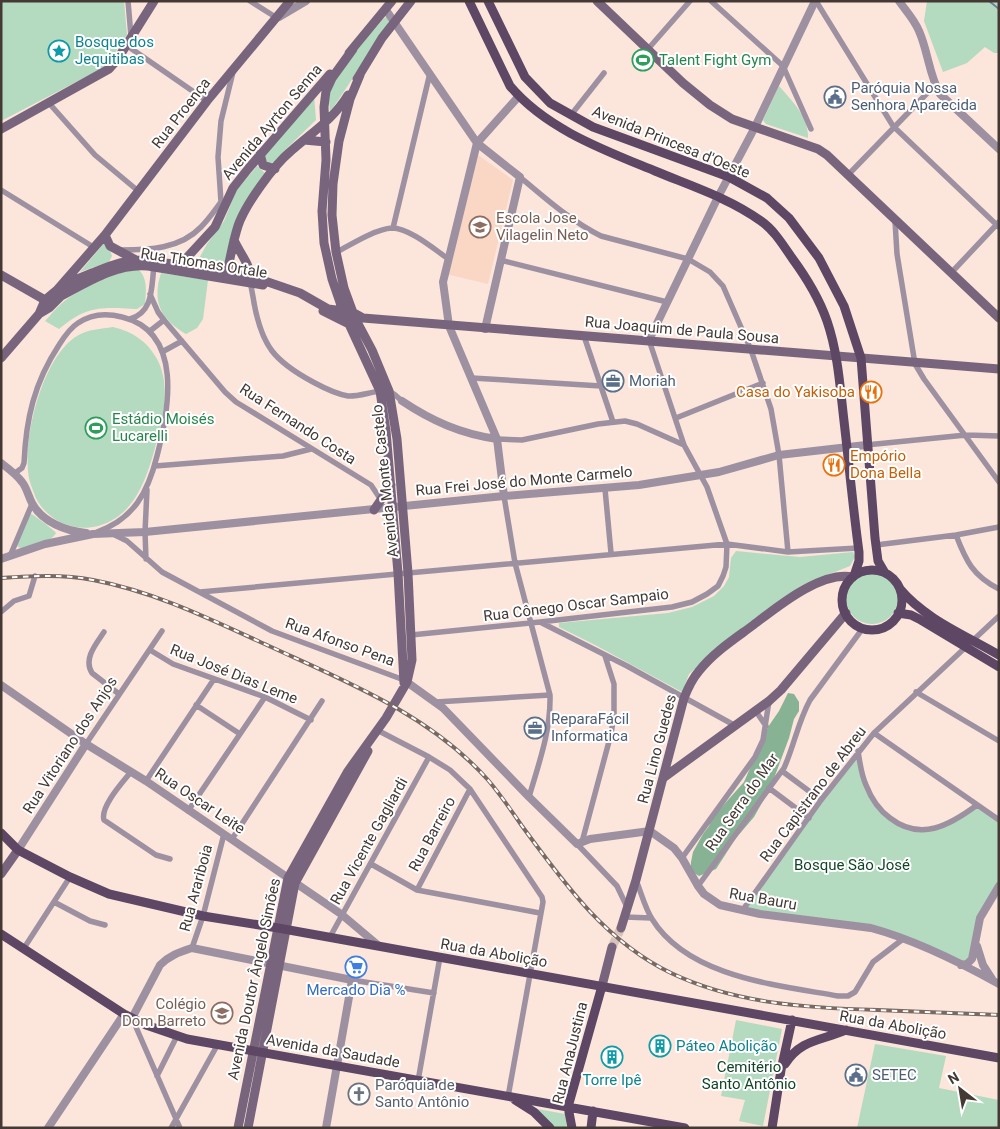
<svg xmlns="http://www.w3.org/2000/svg" width="1000" height="1129" viewBox="0 0 1000 1129" font-family="Roboto,sans-serif">
<rect width="100%" height="100%" fill="#fce5da"/>
<!-- built -->
<path fill="#fad6c4" d="M478 155 513 180 488 284 446 274Z"/>
<!-- green -->
<path fill="#b4dabf" d="M1 1H124L127 35 105 67 1 121Z
M927 1H999V53H994L985 47 967 63 943 72 924 21Z
M387 17 389 21 388 24C368 53 350 84 330 112 329 103 328 94 332 86 344 60 367 39 384 18Z
M779 86C792 101 809 117 808 138L766 124 763 120Z
M314 95 316 120 287 148 277 160 272 163 267 162 264 155Z
M257 166 266 174 246 203 226 266 197 262 207 244 224 221 236 191Z
M104 243 110 250 112 256 109 262 80 272Z
M138 269C148 278 146 291 145 304L137 309C102 307 87 305 59 329L45 321C50 316 55 309 61 304 79 288 115 272 138 269Z
M161 273 208 280 203 319 197 328 186 334C160 318 152 302 161 273Z
M113 327C133 332 147 341 157 359 171 385 163 418 156 444 147 478 135 516 98 526 86 529 76 528 65 524 51 519 38 506 34 493 32 488 30 483 29 478 22 440 42 357 77 336 88 329 101 329 113 327Z
M31 514C34 515 54 530 56 533 51 543 31 545 21 548L18 547 17 545 28 516Z
M736 551 800 557 853 552 855 557 850 566 802 585 716 650 689 674 682 692 597 646 559 627V623L668 613 692 607 714 596 724 586 729 577 731 558Z
M846 598a26 26 0 1 1 52 0a26 26 0 1 1-52 0Z
M858 751 862 773 879 808 905 827 931 829 977 805 999 820V886L988 903 967 964 885 932 742 911Z
M736 1020 782 1029 763 1126 739 1121 745 1100 721 1096Z
M875 1044 946 1056 939 1088 999 1100V1128H857Z
M532 1108 565 1114 567 1128H551Z"/>
<!-- forest -->
<path fill="#87b294" d="M788 693 794 694 799 702V711L794 719 789 738 773 781 763 801 754 817 736 838 716 869 699 876 691 871V862L693 852 703 834 709 826 712 818 744 782 768 727 779 711Z"/>
<g fill="none" stroke-linecap="round" stroke-linejoin="round">
<!-- stream -->
<path stroke="#74809a" stroke-width="2" d="M989 1 999 9"/>
<!-- secondary-tunnel -->
<path stroke="#d7c3b9" stroke-width="9" stroke-dasharray="9 4.5" stroke-linecap="butt" d="M612 947 621 928"/>
<!-- minor -->
<path stroke="#9d90a1" stroke-width="5.5" d="M128 1 131 36
M250 1 277 18
M711 1 783 66 811 129
M816 1 893 126 999 227
M126 45 207 101
M648 49 690 1
M48 102 95 155 137 190
M571 115 604 73
M848 175 935 85
M520 177C546 199 571 221 601 236L688 259 710 272 723 286 751 350 771 409 779 455 788 552
M1 190 95 248
M225 204 221 202 218 157 221 121 233 72
M895 221 897 254 915 364 924 379 999 482
M393 228 430 73
M120 250C149 250 180 249 201 227 209 219 215 210 221 202
M335 253C350 245 375 229 392 228 409 228 434 249 447 258
M500 260 667 302
M951 273 999 222
M250 280C251 288 253 295 254 303 262 346 274 361 313 382 324 388 336 394 348 396 361 397 380 388 390 392 394 393 398 398 402 401
M150 294 158 312 164 320 225 392 236 402 371 485 381 500
M130 319C154 312 151 287 154 267L157 265
M150 331 164 320
M584 336 613 422
M162 352 182 341
M472 378 601 386
M676 418 763 383
M497 439 522 440 598 424 625 421 637 424 684 445
M866 445 966 435 999 436
M155 466 283 456 311 449
M15 473 22 468 24 463C26 419 34 383 59 345 64 337 70 328 78 323 91 314 107 313 122 317 184 332 169 410 157 456 148 492 134 519 97 532
M605 489 611 553
M504 496 515 563 550 695C551 730 539 763 529 797
M113 534 127 541 162 572 272 631 404 680
M956 535C966 561 973 576 999 589
M876 545 956 535 999 527
M10 556 32 504
M146 559 145 532 147 490
M200 592 727 544 788 552 858 548
M1 612 14 601 29 596 35 576
M542 623 627 666 734 725
M104 632C96 644 83 659 92 673L119 694
M411 635 540 622 672 607 692 602 707 594 718 586 723 576 726 567 727 544 707 487 684 445 649 340
M150 650 173 664 265 697 311 720
M916 692 999 741
M436 702 550 695
M196 705 240 734
M755 710 766 726
M377 730 429 757 450 770 470 789 542 897 543 902 508 1097
M874 733 999 820
M86 744 162 631
M858 751C860 763 861 774 866 785 871 798 879 810 890 818 921 842 950 825 977 805
M782 771 821 800
M130 773C122 783 100 807 104 820L156 855 170 859
M146 781 214 679
M769 788 809 818
M188 811 265 697
M232 839 322 701
M582 842 611 734 614 715V684L605 656
M577 844 617 886 628 909
M682 858 755 757 763 740 769 701
M371 864 417 890 540 913
M636 880C641 892 645 908 652 919 688 977 776 985 838 996H848L855 992 873 962 903 939
M698 886 784 768C794 746 798 722 810 700L863 628
M417 890 470 789
M54 902 90 921 105 925
M742 911 821 800 874 733 999 616
M625 917 651 918
M330 937 429 757
M24 948 70 877
M192 948 203 916 224 834
M352 980 434 993
M132 1018 180 1128
M157 1076 177 1036
M418 1081 440 957
M171 1128 218 1044"/>
<!-- tertiary -->
<path stroke="#9d90a1" stroke-width="8" d="M899 1C906 11 914 19 919 31 928 51 929 75 940 94L999 149
M386 10 477 143 520 177 485 329
M279 17 306 1
M649 340 718 197 755 127 815 1
M402 401C432 421 461 434 497 439
M1 463C9 469 16 474 22 482 27 488 28 496 32 503 42 522 66 531 86 533
M504 496 497 439 449 326 443 282 477 143 519 96
M1 559 45 544 93 534 145 532 504 496 639 485 719 472 779 455 866 445
M404 680 443 708 529 797 577 844 590 839 650 831 674 848 682 858 698 886 704 894 720 905 760 914 871 928C912 939 961 963 999 984
M1 685 86 744 146 781 341 914 379 946
M18 850 86 744
M977 946 983 965 992 979
M961 965 967 964 972 959 980 918 999 886
M132 1018 160 965C170 955 180 952 192 948L352 980 326 1128
M48 1128 124 1014"/>
<!-- secondary -->
<path stroke="#78657d" stroke-width="9" d="M597 1 683 83 710 105 732 119 818 149 827 155 999 318
M353 49 332 78 326 91 324 107 326 160 322 211 324 243 332 279 343 311 380 391 386 431 398 573 404 683
M349 53 392 1
M357 79 382 38 411 1
M1 129 109 69 117 60 154 1
M304 140 326 142
M260 154 263 165 275 169
M105 235 110 246 134 259
M234 240C239 252 250 264 250 276
M181 264 215 227 233 188 248 169 330 74
M227 271C231 256 233 241 238 226 245 205 274 165 291 151 312 132 333 120 348 95
M1 275 45 300
M57 290C68 281 80 278 92 273 110 266 126 259 146 260L250 276 300 293 328 309 352 312 363 318 999 369
M63 295C89 281 118 263 148 266L263 285
M323 311 349 324
M39 314 49 308 67 290
M1 358 39 314 45 300 57 290 105 235 207 101 290 1
M374 510 391 485
M663 778 769 701 781 690 846 613
M1 874 18 850
M621 928 636 880 684 698C688 688 692 679 699 671 713 653 733 640 752 626 776 608 821 570 853 577
M602 986 612 947
M238 1128 288 878 348 771 386 718 407 682 412 660 408 573 397 439 389 391 372 350 355 318 344 288 336 252 332 215 333 184 339 141 350 99 360 75
M248 1128 295 883 368 751"/>
<!-- primary -->
<path stroke="#5d4764" stroke-width="9" d="M469 1 510 86C546 129 604 150 655 171 691 186 729 198 761 221 774 230 783 245 792 258 806 277 819 298 827 321 838 353 840 387 844 421 849 464 853 508 859 552V561L854 576
M488 1 525 77 550 103 593 127 729 177 767 198 789 218 819 258 844 306 861 358 875 538 878 561 885 573
M842 600a30 30 0 1 1 60 0a30 30 0 1 1-60 0Z
M900 589C925 619 965 635 999 655
M898 613 911 615 919 619 999 667
M1 833 18 850 70 877 109 894 203 916 278 928 999 1058
M1 934 124 1014 146 1025 187 1039 685 1128
M785 1064C801 1039 821 1041 846 1030
M515 1100 534 1112 550 1128
M572 1128 568 1107 602 986
M591 1128 593 1111
M772 1128 781 1070 792 1020"/>
<!-- rail casing -->
<g stroke="#786963" stroke-width="4">
<path id="rail" d="M1 578C32 576 63 574 93 580 156 592 212 620 269 646 347 682 430 715 488 780 500 794 511 810 522 826 564 883 605 941 671 973 736 1004 808 1008 878 1010 918 1012 959 1013 999 1015"/>
</g>
<!-- rail -->
<use href="#rail" stroke="#fff" stroke-width="2" stroke-dasharray="5.5" stroke-linecap="butt"/>
</g>
<!-- icons -->
<defs>
<g id="sight-ring" transform="scale(1.125)"><circle r="9.5" fill="#fff" stroke="#0f9aa8" stroke-width="1.5"/><path d="M0-6L1.8-2.2L6-1.7L2.9 1.2L3.7 5.4L0 3.3L-3.7 5.4L-2.9 1.2L-6-1.7L-1.8-2.2Z" fill="#0f9aa8"/></g>
<g id="stadium-ring" transform="scale(1.125)"><circle r="9.5" fill="#fff" stroke="#2e9e5b" stroke-width="1.5"/><path d="M0-5a6.5 5 0 1 0 0 10a6.5 5 0 1 0 0-10ZM-3.5-1.8h7v3.6h-7Z" fill="#2e9e5b"/></g>
<g id="civic-ring" transform="scale(1.125)"><circle r="9.5" fill="#fff" stroke="#5c6f8a" stroke-width="1.5"/><path d="M-.6-6.5H3V-4.5H.6V-3L4-1V1h2V6H-6V1h2V-1L-.6-3ZM-1.2 2.5V6h2.4V2.5Z" fill="#5c6f8a"/></g>
<g id="school-ring" transform="scale(1.125)"><circle r="9.5" fill="#fff" stroke="#8d6e63" stroke-width="1.5"/><path d="M0-5L7-2L0 1L-7-2ZM-4 1L0 2.5L4 1V4Q0 6-4 4Z" fill="#8d6e63"/></g>
<g id="office-ring" transform="scale(1.125)"><circle r="9.5" fill="#fff" stroke="#5c6f8a" stroke-width="1.5"/><path d="M-6-3h4V-5.5h4V-3h4V5H-6ZM-1-4.5V-3h2v-1.5ZM-6 0V1H6V0Z" fill="#5c6f8a"/></g>
<g id="restaurant-ring" transform="scale(1.125)"><circle r="9.5" fill="#fff" stroke="#e8710a" stroke-width="1.5"/><path d="M-5-6h1v4h1v-4h1v4h1v-4h1v5L-1.5 .5V6h-2V.5L-5-1ZM5-6V6H3V1.5H1.5Q1.5-4 5-6Z" fill="#e8710a"/></g>
<g id="supermarket-ring" transform="scale(1.125)"><circle r="9.5" fill="#fff" stroke="#3f7fe0" stroke-width="1.5"/><path d="M-6-5.5h2.5l.6 2H6L4.5 2H-2.5L-4.4-4H-6ZM-1.5 3.2a1.3 1.3 0 1 0 .1 0ZM3 3.2a1.3 1.3 0 1 0 .1 0Z" fill="#3f7fe0"/></g>
<g id="building-ring" transform="scale(1.125)"><circle r="9.5" fill="#fff" stroke="#0f9aa8" stroke-width="1.5"/><path d="M-4-6H4V6H1V3H-1V6H-4ZM-2.5-4.3h1.7v1.8h-1.7ZM.8-4.3h1.7v1.8H.8ZM-2.5-1h1.7V.8h-1.7ZM.8-1h1.7V.8H.8Z" fill="#0f9aa8"/></g>
<g id="church-ring" transform="scale(1.125)"><circle r="9.5" fill="#fff" stroke="#6b7280" stroke-width="1.5"/><path d="M-1.2-6h2.4v3.5h3.3v2.4h-3.3V6h-2.4V-.1h-3.3v-2.4h3.3Z" fill="#6b7280"/></g>
</defs>
<g fill-rule="evenodd">
<use href="#sight-ring" x="59" y="51"/>
<use href="#stadium-ring" x="643" y="60"/>
<use href="#civic-ring" x="835" y="97"/>
<use href="#school-ring" x="480" y="227"/>
<use href="#office-ring" x="613" y="381"/>
<use href="#restaurant-ring" x="871" y="392"/>
<use href="#stadium-ring" x="96" y="428"/>
<use href="#restaurant-ring" x="834" y="465"/>
<use href="#office-ring" x="535" y="728"/>
<use href="#supermarket-ring" x="356" y="967"/>
<use href="#school-ring" x="222" y="1013"/>
<use href="#building-ring" x="660" y="1046"/>
<use href="#building-ring" x="612" y="1057"/>
<use href="#civic-ring" x="856" y="1075"/>
<use href="#church-ring" x="359" y="1094"/>
</g>
<g text-anchor="middle" dominant-baseline="central" stroke-width="4" stroke-linejoin="round" paint-order="stroke">
<!-- culture labels -->
<g font-size="15" fill="#0d838f" stroke="#fff" text-anchor="start">
<text x="75" y="42">Bosque dos<tspan x="75" dy="17">Jequitibas</tspan></text>
<text x="676" y="1046">Páteo Abolição</text>
<text x="612" y="1080" text-anchor="middle">Torre Ipê</text>
</g>
<!-- leisure labels -->
<g font-size="15" fill="#27864d" stroke="#fff" text-anchor="start">
<text x="659" y="60">Talent Fight Gym</text>
<text x="112" y="419">Estádio Moisés<tspan x="112" dy="17">Lucarelli</tspan></text>
</g>
<!-- service labels -->
<g font-size="15" fill="#4e5e75" stroke="#fff" text-anchor="start">
<text x="851" y="88">Paróquia Nossa<tspan x="851" dy="17">Senhora Aparecida</tspan></text>
<text x="629" y="381">Moriah</text>
<text x="551" y="719">ReparaFácil<tspan x="551" dy="17">Informatica</tspan></text>
<text x="872" y="1075">SETEC</text>
</g>
<!-- street labels -->
<g font-size="15" fill="#443934" stroke="#fff">
<text transform="translate(181 113) rotate(-52)">Rua Proença</text>
<text transform="translate(272 122) rotate(-50)">Avenida Ayrton Senna</text>
<text transform="translate(671 142) rotate(22)">Avenida Princesa d'Oeste</text>
<text transform="translate(204 263) rotate(9)">Rua Thomas Ortale</text>
<text transform="translate(682 330) rotate(5)">Rua Joaquim de Paula Sousa</text>
<text transform="translate(298 424) rotate(33)">Rua Fernando Costa</text>
<text transform="translate(385 481) rotate(-96)">Avenida Monte Castelo</text>
<text transform="translate(524 481) rotate(-5)">Rua Frei José do Monte Carmelo</text>
<text transform="translate(576 605) rotate(-7)">Rua Cônego Oscar Sampaio</text>
<text transform="translate(340 642) rotate(20)">Rua Afonso Pena</text>
<text transform="translate(234 674) rotate(22)">Rua José Dias Leme</text>
<text transform="translate(70 745) rotate(-57)">Rua Vitoriano dos Anjos</text>
<text transform="translate(657 749) rotate(-75)">Rua Lino Guedes</text>
<text transform="translate(813 794) rotate(-53)">Rua Capistrano de Abreu</text>
<text transform="translate(200 801) rotate(34)">Rua Oscar Leite</text>
<text transform="translate(742 802) rotate(-55)">Rua Serra do Mar</text>
<text transform="translate(432 834) rotate(-62)">Rua Barreiro</text>
<text transform="translate(369 841) rotate(-61)">Rua Vicente Gagliardi</text>
<text transform="translate(196 888) rotate(-75)">Rua Arariboia</text>
<text transform="translate(763 899) rotate(10)">Rua Bauru</text>
<text transform="translate(494 953) rotate(10)">Rua da Abolição</text>
<text transform="translate(254 979) rotate(-78)">Avenida Doutor Ângelo Simões</text>
<text transform="translate(893 1025) rotate(10)">Rua da Abolição</text>
<text transform="translate(333 1051) rotate(10)">Avenida da Saudade</text>
<text transform="translate(570 1053) rotate(-76)">Rua AnaJustina</text>
</g>
<!-- education labels -->
<g font-size="15" fill="#785e54" stroke="#fff" text-anchor="start">
<text x="496" y="218">Escola Jose<tspan x="496" dy="17">Vilagelin Neto</tspan></text>
<text x="206" y="1004" text-anchor="end">Colégio<tspan x="206" dy="17">Dom Barreto</tspan></text>
</g>
<!-- food labels -->
<g font-size="15" fill="#c56008" stroke="#fff" text-anchor="end">
<text x="855" y="392">Casa do Yakisoba</text>
<text x="850" y="456" text-anchor="start">Empório<tspan x="850" dy="17">Dona Bella</tspan></text>
</g>
<!-- park labels -->
<g font-size="15" fill="#124527" stroke="#fff">
<text x="852" y="865">Bosque São José</text>
<text x="749" y="1067">Cemitério<tspan x="749" dy="17">Santo Antônio</tspan></text>
</g>
<!-- shop labels -->
<g font-size="15" fill="#366cbe" stroke="#fff">
<text x="356" y="990">Mercado Dia %</text>
</g>
<!-- worship labels -->
<g font-size="15" fill="#5b616d" stroke="#fff" text-anchor="start">
<text x="375" y="1085">Paróquia de<tspan x="375" dy="17">Santo Antônio</tspan></text>
</g>
</g>
<!-- border -->
<rect width="1000" height="1129" fill="none" stroke="#443934" stroke-width="5"/>
<!-- north arrow -->
<g transform="translate(960 1089) rotate(329)" stroke="#ffffff" stroke-width="4" paint-order="stroke">
<path d="M0-4L9 19L0 12L-9 19Z" fill="#443934"/>
<text y="-8" font-size="14" font-weight="bold" text-anchor="middle" fill="#443934">N</text>
</g>
</svg>
